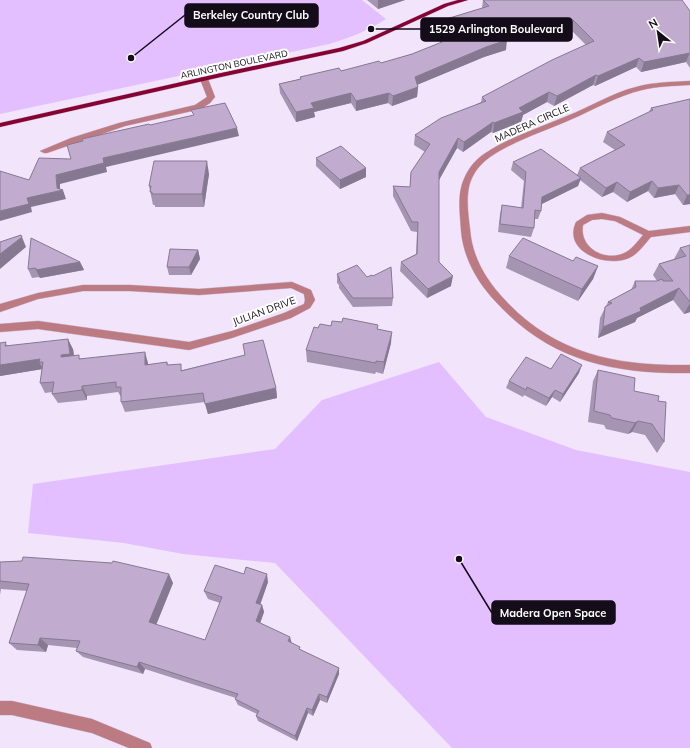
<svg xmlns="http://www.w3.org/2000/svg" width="690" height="748" viewBox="0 0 690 748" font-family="Mulish,sans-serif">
<rect width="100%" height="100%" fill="#f1e4fb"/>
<!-- green -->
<path fill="#e4bfff" d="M0 0H362L386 19C368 31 349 38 329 44L0 114Z
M439 362 486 417 576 450 690 472V748H452L275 563 183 554 124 543 28 533 33 484 275 449 322 400Z"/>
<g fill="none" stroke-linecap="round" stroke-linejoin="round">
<!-- minor casing -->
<g stroke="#cec1d7" stroke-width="1">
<path id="minor" d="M201 77H204L208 79 215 97 210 103 201 109 125 126 47 153H44L40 151 71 138 119 123 195 105 207 97 200 79Z
M690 81V85C674 86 657 86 642 90 617 96 595 109 572 119 545 131 515 140 490 157 482 163 476 169 472 178 465 192 468 213 470 229 472 257 486 280 505 300 556 355 618 366 690 365V373C613 374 550 361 496 302 477 282 463 257 461 230 460 214 457 194 464 179 468 169 475 160 484 154 509 137 539 128 567 116 590 107 612 93 636 87 654 82 672 82 690 81Z
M602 213 620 217 649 231 690 226V232L651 237C644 245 638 254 629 258 607 268 562 252 576 222L587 215ZM602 219 615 221 643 235C637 242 631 251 622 254 603 261 579 247 583 225L592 220Z
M292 282 311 290 315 300 310 308 291 318 232 338 189 350 38 329 0 332V324L38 321 189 342 232 331 284 313 304 304 305 300 304 294 291 288 199 295 130 291H83L38 299 0 312V304L38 293 83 285H130L199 289Z
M0 701H12L92 719 150 743 152 748H129L92 733 12 715H0Z"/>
</g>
<!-- major casing -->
<g stroke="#cec1d7" stroke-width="1">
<path id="major" d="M458 0H468L448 6 367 43 343 51 221 77 0 127V123L221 73 339 48 363 41 444 4Z"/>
</g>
<!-- minor -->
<use href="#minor" fill="#bc7a83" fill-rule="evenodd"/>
<!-- major -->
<use href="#major" fill="#860131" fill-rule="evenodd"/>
</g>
<!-- wall -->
<path fill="#a694b3" d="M367 0H405L378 9Z
M483 0 690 11V68L686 62 641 72 636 67 595 86 593 85 554 106 547 102 523 115 521 122 493 133 491 132 463 152 457 148 439 179V262L451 286 427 298 400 271 401 262 416 254 417 232 411 231 393 196V186L410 187 411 172 425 152 414 145 415 135 481 102 482 97 586 45 569 28 529 32 504 38 506 50 484 57 417 85 418 87 417 97 392 106 388 103 356 111 351 103 314 112 315 117 296 122 280 93 279 84 300 79V77L341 71 381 63 412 54 440 43V40L450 36 442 29 443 20 482 8Z
M690 99V204L683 205 675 194 654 198 648 191 627 202 613 192 602 197 580 180 578 186 541 204V211L538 219H534V228L531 237 498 232 500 214 502 205 521 208 524 181 511 170 513 162 577 175 580 168 615 150 603 142 607 132 649 112 651 108Z
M316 158 366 177 340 189 316 166Z
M209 174 204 207H155V205H153L149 186Z
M690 245V312L684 314 673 300 637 318 635 322 598 338 600 318 608 302 631 290 635 281H657L653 275 659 264 674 259 680 248Z
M198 250 200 259 191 275H169L167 267Z
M509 256 573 261 598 266 593 279 578 301 506 268Z
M80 262 84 270 40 278 39 277 32 278 28 269Z
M337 274 367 277 393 298 392 306 353 307 339 288V285L337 283Z
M331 326 378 329 391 343 383 374 376 372 375 374 307 362 306 350 318 328Z
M0 343 8 345 73 349 74 355 81 359 148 363V365L167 362 168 365 183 370 245 355 243 344 276 388 277 398 208 414 205 402 125 412 121 402V397L118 392 87 396V400L58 403 52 394V392L45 393 40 383 42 369 0 376Z
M551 369 579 373 560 402 552 397 546 406 524 395 523 397 506 388 509 381Z
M598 370 634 391 658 401 664 442 657 453 645 435 632 432 628 434 606 429 604 425 588 422 593 381Z
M0 562 173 583 156 625 205 640 220 603 208 599 204 591 268 582 260 604 262 605 264 612 260 623 291 643 300 650 339 668V674L327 703 320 700 313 716 308 713 297 741 258 721 256 716 257 714 238 705 235 699 236 698 145 669 143 674 83 657 76 651 77 648 48 645 46 652 17 650 9 643 27 591 1 589 0 595Z"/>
<!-- shaded-wall -->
<path fill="#877892" d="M378 0H405L378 9Z
M531 22 529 32 493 40 495 30Z
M507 40 506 50 484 57 414 86 415 77 486 47Z
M690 52 686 62 641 72 644 62Z
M639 58 636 67 595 86 598 76Z
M596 75 593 85 554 106 557 96Z
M418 87 417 97 392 106 393 96Z
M549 92 547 102 523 115 521 122 493 133 494 123 519 108Z
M351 93V103L314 112 315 117 296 122V112L311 103Z
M389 93 388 103 356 111V101Z
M493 122 491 132 463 152 464 142Z
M237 128 239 136 106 167 107 172 60 184V191L63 190 66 199 31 207 32 212 0 221V211L27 198 57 188 56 175 103 158Z
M458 138 457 148 438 182 439 172Z
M207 161 209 174 204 207 202 194Z
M366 168V177L340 189V180Z
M581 178 578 186 540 205 542 197Z
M652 181 648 191 627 202 630 192Z
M617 182 613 192 602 197 606 188Z
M679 185 675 194 654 198 658 188Z
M687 195H690V204L683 205Z
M22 237 26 247 0 269V254Z
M198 250 200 259 191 275 189 267Z
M80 262 84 270 40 278 36 270Z
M598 266 593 279 578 301 582 289Z
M453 276 451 286 427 298 428 289Z
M679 288 673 300 637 318 635 322 598 338 603 327Z
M690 303V312L684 314Z
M392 332 391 343 383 374 384 362Z
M68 339 73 349 75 364 61 357Z
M145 352 148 363V375L145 365Z
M40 359 39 362 43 369 0 376V365Z
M582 365 579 373 560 402 563 394Z
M82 386 87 396V400L82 390Z
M276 388 277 398 208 414 205 404Z
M555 390 552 397 546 406 549 398Z
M638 421 632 432 628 434 635 423Z
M169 574 173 583 154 630 149 622Z
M267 574 268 582 258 611 256 603Z
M262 605 264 612 258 629 256 621Z
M290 637 292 644 288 641Z
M40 638 48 645 46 652 38 645Z
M139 662 145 669 143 674 137 667Z
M339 668V674L327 703V697Z
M319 694 320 700 313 716 312 710Z
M307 708 308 713 297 741 295 736Z"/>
<!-- building -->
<path fill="#c1acd0" stroke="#877892" d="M483 0H682L690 11V53L644 62 639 58 598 76 596 75 557 96 549 92 519 108 523 112 494 123 493 122 464 142 458 138 439 172V262L453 276 428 289 401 262 417 254 418 222H412L393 186 410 187 411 172 430 144 415 135 441 118 486 101 482 97 552 60 594 41 571 18 531 22 495 30 507 40 486 47 415 77 418 87 393 96 389 93 356 101 351 93 311 103 314 108 296 112 279 84 301 79 300 77 339 68 341 71 379 61 381 63 412 54 442 42 440 40 459 33 443 20 489 6Z
M690 99V195H687L679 185 658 188 652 181 630 192 617 182 606 188 580 168 625 145 607 132 653 110 651 108Z
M225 103 237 128 103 158 104 163 56 175 57 188 63 190 27 198 29 204 0 211V171L29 180 39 158 71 159 67 145 83 141 82 139 149 124 150 125 194 115 191 110Z
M341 146 366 168 340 180 316 158Z
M541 149 581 178 542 197 541 211 535 210 534 228 500 224 502 205 523 208 526 172 513 162Z
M154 161H207L202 194H152V192H150L151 186H149Z
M21 235 22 237 0 254V242Z
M31 238 80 262 36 270V268L28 269Z
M523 238 573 261 576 257 598 266 582 289 509 256Z
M690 245V302L679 288 640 308 641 311 603 327 605 307 612 303 608 302 636 287 635 281H657L662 279 663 281H673L659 264 686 256 680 248Z
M170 249 198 250 189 267H167Z
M357 265 367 277 372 275 373 276 391 267 393 298H353L339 280 340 279 337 274Z
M343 318 378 325 377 329 392 332 384 362 376 361V363L306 350 314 327 318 328 320 324 331 326 332 321 342 322Z
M68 339 70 354 61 355V357L79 355V359L145 352V365L167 362V365L181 364V371L245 355 243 344 263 340 276 388 205 404 203 393 121 402V387H116V382L82 386V390L52 394 54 382 40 383 43 362H39L40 359 0 365V343L6 342 5 346Z
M561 354 582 365 563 394 555 390 549 398 527 387 526 390 509 381 526 357 551 369Z
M598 370 635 378 634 391 659 396 658 401 666 402 664 442 652 424 638 421 635 423 612 418 610 415 594 411Z
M23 557 112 563 113 561 169 574 149 622 205 640 222 597 204 591 215 565 244 574 246 567 267 574 256 603 262 605 256 621 290 637 288 641 300 647 299 649 339 668 327 697 319 694 312 710 307 708 295 736 256 716 259 711 235 699 238 694 139 662 137 667 76 651 80 641 40 638 38 645 9 643 29 584 0 581V562L22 561Z"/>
<g text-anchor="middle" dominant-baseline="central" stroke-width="4" stroke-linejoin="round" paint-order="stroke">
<!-- far-street labels -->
<g font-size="9" fill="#140c19" stroke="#fff">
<text transform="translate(234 64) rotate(-12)">ARLINGTON BOULEVARD</text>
</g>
<!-- street labels -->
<g font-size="10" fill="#140c19" stroke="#fff">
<text transform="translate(532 123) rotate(-24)">MADERA CIRCLE</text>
<text transform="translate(264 311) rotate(-20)">JULIAN DRIVE</text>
</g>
</g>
<!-- callouts -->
<path fill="none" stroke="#140c19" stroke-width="1.5" d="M131 58L185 15M371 29L421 29M459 559L492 613"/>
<g fill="#140c19" stroke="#fff" stroke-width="1.5">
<circle cx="131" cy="58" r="4"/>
<circle cx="371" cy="29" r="4"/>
<circle cx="459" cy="559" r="4"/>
</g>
<g fill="#140c19" stroke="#140c19" stroke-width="1.5">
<rect x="185" y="4" width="133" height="23" rx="4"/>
<rect x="421" y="18" width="151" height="23" rx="4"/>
<rect x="492" y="601" width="123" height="23" rx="4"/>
</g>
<g font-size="11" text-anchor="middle" font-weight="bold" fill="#fff">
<text x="251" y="19">Berkeley Country Club</text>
<text x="496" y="33">1529 Arlington Boulevard</text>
<text x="553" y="617">Madera Open Space</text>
</g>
<!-- north arrow -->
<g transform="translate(658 32) rotate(330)" stroke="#ffffff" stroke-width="3" paint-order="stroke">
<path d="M0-3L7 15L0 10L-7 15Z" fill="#140c19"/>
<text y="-6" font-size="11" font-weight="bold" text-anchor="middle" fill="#140c19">N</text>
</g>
</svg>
